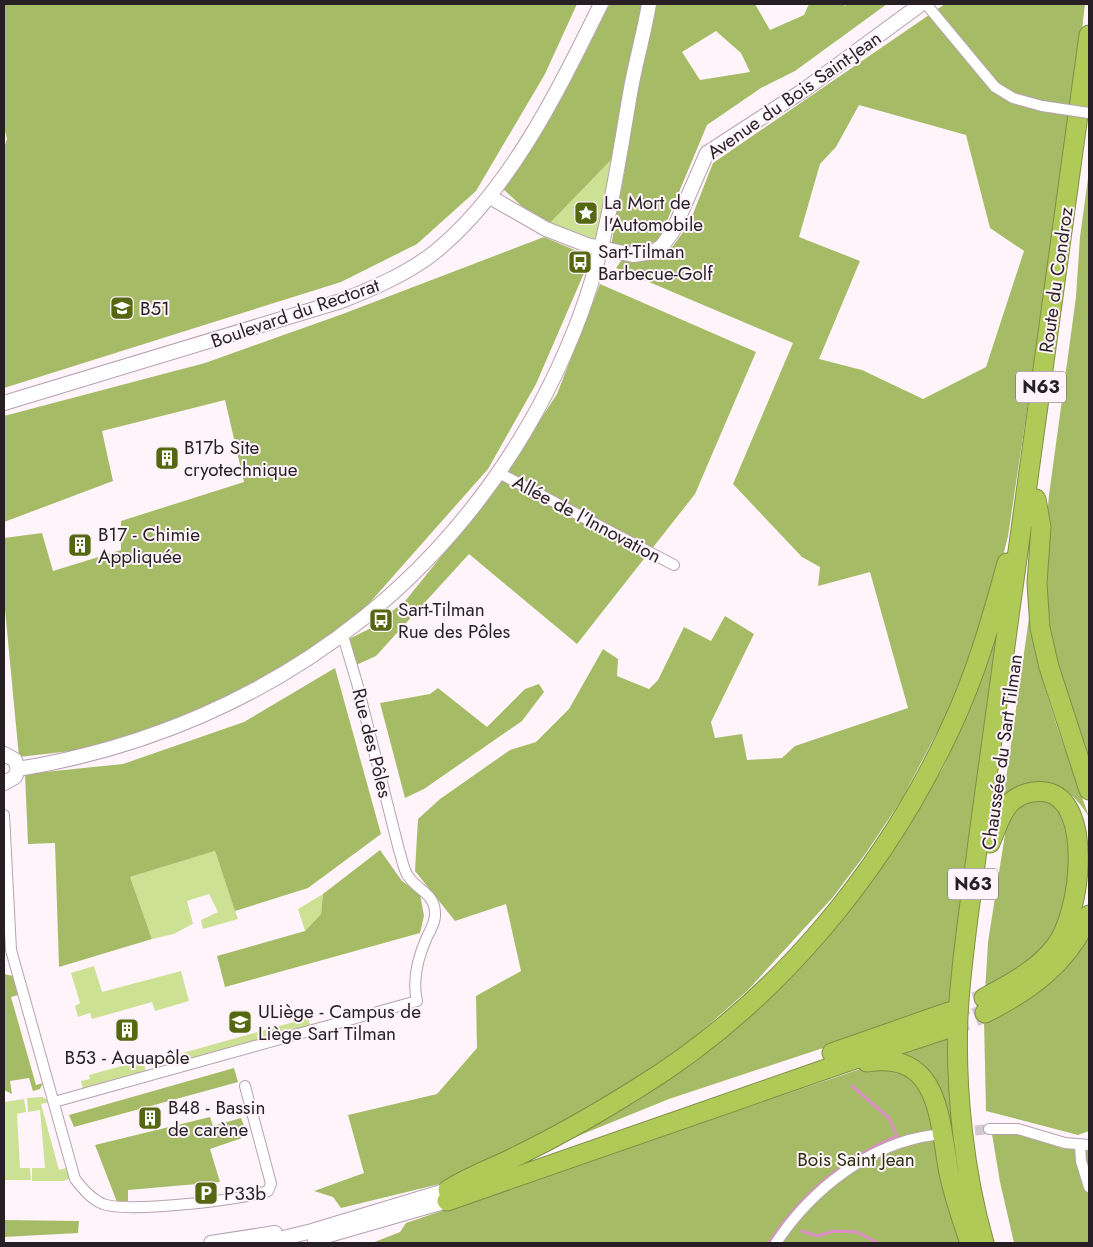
<svg xmlns="http://www.w3.org/2000/svg" width="1093" height="1247" viewBox="0 0 1093 1247" font-family="Jost,sans-serif">
<rect width="100%" height="100%" fill="#fef4fa"/>
<!-- green -->
<path fill="#cde195" d="M612 159 617 163 599 241 550 223Z
M215 851 238 919 203 929 201 920 218 912 209 894 187 901 193 924 196 922 174 934 152 939 130 877Z
M323 894 321 914 305 931 298 909Z
M94 966 102 992 181 971 189 1001 155 1011 152 1002 92 1019 90 1013 78 1017 75 1006 80 1003 71 973Z
M308 1018 311 1027 171 1066 168 1057Z
M143 1060 146 1072 83 1090 81 1081 90 1079 89 1075Z
M43 1097 49 1102 41 1104 59 1170 67 1168 72 1178 63 1181H32V1168H45L40 1110 28 1112 27 1098Z
M24 1099 26 1112 17 1114 20 1168H30L31 1180H4V1102Z"/>
<!-- forest -->
<path fill="#a6bb66" fill-rule="evenodd" d="M4 4H577L545 74 476 191 417 244 341 282 4 388V148L7 139 4 127Z
M610 4H755L770 30 804 15 809 4H843L845 6 847 4H887L795 71 761 88 707 125 659 240 632 251 611 246 625 169 612 159 550 223 525 209 503 189 540 129 600 12 606 10ZM716 31 741 53 750 72 700 80 682 52Z
M945 4H1085L1074 98 1008 536 994 593 958 692 902 799 866 853 833 897 747 991 686 1045 573 1123 452 1181 341 1208 333 1197 314 1191 364 1173 348 1115 437 1094 477 1048 476 996 521 971 506 904 455 921 415 871 418 819 440 799 510 750 536 742 569 709 603 649 618 659 617 676 649 689 658 680 684 627 711 641 725 616 754 634 711 722 715 738 742 734 747 760 782 758 795 746 908 708 870 572 818 586 820 567 802 557 733 484 793 343 616 268 621 261 650 259 673 246 689 224 713 163ZM859 105 966 135 990 228 1024 251 986 367 923 399 862 370 819 359 860 261 799 237 820 164 836 147Z
M1089 171V777L1050 651 1041 583 1049 495 1076 297 1080 237Z
M544 237 591 257 536 384 488 469 342 634 232 701 106 747 19 757 4 599V538L42 533 53 571 121 550V521L244 482 225 400 102 431 113 481 4 522V416L205 363 340 315Z
M600 284 756 352 695 494 577 644 469 554 376 656 356 665 347 640 371 628 406 600 493 492 557 394Z
M1030 611C1037 682 1066 750 1089 817 1061 773 1045 785 1003 800Z
M996 628 1001 630 950 1006 669 1099 568 1140 637 1101 699 1059 749 1012 887 857 943 768 967 716Z
M335 668 381 834 308 888 235 911 215 851 130 877 152 939 59 967 55 843 28 844 25 774 123 764 244 722Z
M539 684 544 692 522 721 424 789 405 798 380 703 430 694 438 688 487 727 525 689Z
M1031 799H1052L1068 810 1081 867 1049 946 985 992 988 942 1006 828 1013 810Z
M380 850 402 881 420 894 424 916 420 933 225 987 217 956 305 931 321 914 323 894Z
M1089 923V1131L1078 1135 986 1111 984 1021Z
M4 974 13 976 18 995 11 997 36 1085 43 1083 40 1089 33 1091 29 1078 10 1081 12 1094 4 1090Z
M948 1032 963 1182 956 1185 943 1109 893 1056Z
M872 1065 901 1068 924 1089 964 1243H372L400 1232 406 1223Z
M234 1068 238 1082 74 1127 69 1115Z
M210 1117 213 1126 241 1118 248 1136 210 1149 220 1182 128 1190V1201L117 1202 95 1145Z
M1004 1132 1031 1137 1064 1149 1089 1148V1243H1014L1000 1182 992 1134Z
M4 1220 79 1221 78 1233 4 1237Z"/>
<g fill="none" stroke-linecap="round" stroke-linejoin="round">
<!-- stream -->
<path stroke="#dc8fc4" stroke-width="3" d="M802 1231 817 1236 834 1231 857 1232 878 1243
M769 1243C800 1195 844 1159 897 1136L889 1118 852 1086"/>
<!-- street-tunnel -->
<path stroke="#d3c9cf" stroke-width="10" stroke-dasharray="10 5" stroke-linecap="butt" d="M960 1132 989 1129"/>
<!-- highway-tunnel -->
<path stroke="#d3c9cf" stroke-width="19" stroke-dasharray="19 9" stroke-linecap="butt" d="M949 1012 984 998
M949 1028 985 1013"/>
<!-- street casing -->
<g stroke="#b7a1af" stroke-width="12">
<path id="street" d="M926 4 995 87 1013 98 1042 106
M499 473 674 565
M4 815 11 950 75 1179C83 1189 91 1199 103 1204 127 1213 243 1200 268 1191L271 1184 269 1176 245 1086
M54 1102 417 1001C412 980 418 957 427 937 431 929 436 921 435 912 434 893 417 890 408 876 403 869 402 858 399 850L357 683 343 636
M989 1129H1018L1065 1143 1089 1145
M1080 1145 1081 1161 1089 1187
M776 1243C811 1190 870 1143 934 1135"/>
</g>
<!-- secondary casing -->
<g stroke="#b7a1af" stroke-width="16">
<path id="secondary" d="M490 197 546 229 587 245 633 255 653 252 662 246 673 231 707 153 804 90 921 4
M4 403 341 301C374 288 407 274 435 252 510 191 559 89 601 4
M4 754 15 760 18 769 15 777 4 783
M18 769C277 727 487 564 580 316 607 244 617 169 630 94 635 64 644 34 649 4
M315 1239 447 1201
M211 1243 275 1233
M263 1243 312 1231 448 1190"/>
</g>
<!-- highway casing -->
<g stroke="#808e46" stroke-width="21">
<path id="highway" d="M1036 499 1041 527 1037 583 1040 628 1049 667 1089 790
M984 998C1010 984 1037 970 1055 947 1082 912 1093 800 1046 792 1033 790 1020 794 1011 802 1000 813 996 830 990 843
M985 1013C1031 990 1068 963 1089 915
M832 1053 949 1012
M867 1062C941 1050 939 1122 949 1173 954 1197 962 1220 970 1243
M448 1190C471 1175 496 1167 519 1155 560 1135 600 1112 638 1088 775 1004 885 871 952 725 976 674 992 618 1007 563
M447 1201 849 1061 949 1028
M984 1243C964 1173 955 1089 958 1016 961 958 971 900 978 842L1089 35"/>
</g>
<!-- street -->
<use href="#street" stroke="#fff" stroke-width="10"/>
<!-- secondary -->
<use href="#secondary" stroke="#fff" stroke-width="14"/>
<!-- highway -->
<use href="#highway" stroke="#afca57" stroke-width="19"/>
<!-- street-bridge casing -->
<g stroke="#b7a1af" stroke-width="12" stroke-linecap="butt">
<path id="street-bridge" d="M1042 106 1089 113"/>
</g>
<!-- street-bridge -->
<use href="#street-bridge" stroke="#fff" stroke-width="10"/>
</g>
<!-- icons -->
<defs>
<g id="sight-square" transform="scale(1.25)"><rect x="-9" y="-9" width="18" height="18" rx="4" fill="#566711" stroke="#fef4fa"/><path d="M0-6L1.8-2.2L6-1.7L2.9 1.2L3.7 5.4L0 3.3L-3.7 5.4L-2.9 1.2L-6-1.7L-1.8-2.2Z" fill="#fff"/></g>
<g id="bus-square" transform="scale(1.25)"><rect x="-9" y="-9" width="18" height="18" rx="4" fill="#566711" stroke="#fef4fa"/><path d="M-5-6H5V4H4V6H2V4H-2V6H-4V4H-5ZM-3.5-4V0h7V-4ZM-3.5 1.2v1.5H-2V1.2ZM2 1.2v1.5H3.5V1.2Z" fill="#fff"/></g>
<g id="university-square" transform="scale(1.25)"><rect x="-9" y="-9" width="18" height="18" rx="4" fill="#566711" stroke="#fef4fa"/><path d="M0-5L7-2L0 1L-7-2ZM-4 1L0 2.5L4 1V4Q0 6-4 4Z" fill="#fff"/></g>
<g id="building-square" transform="scale(1.25)"><rect x="-9" y="-9" width="18" height="18" rx="4" fill="#566711" stroke="#fef4fa"/><path d="M-4-6H4V6H1V3H-1V6H-4ZM-2.5-4.3h1.7v1.8h-1.7ZM.8-4.3h1.7v1.8H.8ZM-2.5-1h1.7V.8h-1.7ZM.8-1h1.7V.8H.8Z" fill="#fff"/></g>
<g id="parking-square" transform="scale(1.25)"><rect x="-9" y="-9" width="18" height="18" rx="4" fill="#566711" stroke="#fef4fa"/><path d="M-3.5-5.5H1a3.5 3.5 0 0 1 0 7H-1V5.5H-3.5ZM-1-3.4V-.6H.8a1.4 1.4 0 0 0 0-2.8Z" fill="#fff"/></g>
</defs>
<g fill-rule="evenodd">
<use href="#sight-square" x="586" y="213"/>
<use href="#bus-square" x="580" y="262"/>
<use href="#university-square" x="122" y="308"/>
<use href="#building-square" x="167" y="458"/>
<use href="#building-square" x="80" y="545"/>
<use href="#bus-square" x="381" y="620"/>
<use href="#university-square" x="240" y="1022"/>
<use href="#building-square" x="127" y="1030"/>
<use href="#building-square" x="150" y="1118"/>
<use href="#parking-square" x="206" y="1193"/>
</g>
<g text-anchor="middle" dominant-baseline="central" stroke-width="4" stroke-linejoin="round" paint-order="stroke">
<!-- shield labels -->
<g fill="#fef4fa" stroke="#685f65" stroke-width="1">
<rect x="1016" y="371.5" width="50" height="31" rx="4"/>
<rect x="948" y="868.5" width="50" height="31" rx="4"/>
</g>
<g font-size="18" font-weight="bold" fill="#281f25">
<text x="1041" y="387">N63</text>
<text x="973" y="884">N63</text>
</g>
<!-- street labels -->
<g font-size="19" fill="#281f25" stroke="#fef4fa">
<text transform="translate(794 95) rotate(-35)">Avenue du Bois Saint-Jean</text>
<text transform="translate(1056 280) rotate(-82)">Route du Condroz</text>
<text transform="translate(295 313) rotate(-19)">Boulevard du Rectorat</text>
<text transform="translate(587 519) rotate(28)">Allée de l'Innovation</text>
<text transform="translate(372 743) rotate(76)">Rue des Pôles</text>
<text transform="translate(1002 752) rotate(-82)">Chaussée du Sart Tilman</text>
</g>
<!-- poi labels -->
<g font-size="19" fill="#281f25" stroke="#fef4fa" text-anchor="start">
<text x="604" y="202">La Mort de<tspan x="604" dy="22">l'Automobile</tspan></text>
<text x="598" y="251">Sart-Tilman<tspan x="598" dy="22">Barbecue-Golf</tspan></text>
<text x="140" y="308">B51</text>
<text x="184" y="447">B17b Site<tspan x="184" dy="22">cryotechnique</tspan></text>
<text x="98" y="534">B17 - Chimie<tspan x="98" dy="22">Appliquée</tspan></text>
<text x="398" y="609">Sart-Tilman<tspan x="398" dy="22">Rue des Pôles</tspan></text>
<text x="258" y="1011">ULiège - Campus de<tspan x="258" dy="22">Liège Sart Tilman</tspan></text>
<text x="127" y="1057" text-anchor="middle">B53 - Aquapôle</text>
<text x="168" y="1107">B48 - Bassin<tspan x="168" dy="22">de carène</tspan></text>
<text x="224" y="1193">P33b</text>
</g>
<!-- park labels -->
<g font-size="19" fill="#2b330e" stroke="#fef4fa">
<text x="856" y="1159">Bois Saint Jean</text>
</g>
</g>
<!-- border -->
<rect width="1093" height="1247" fill="none" stroke="#281f25" stroke-width="10"/>
</svg>
